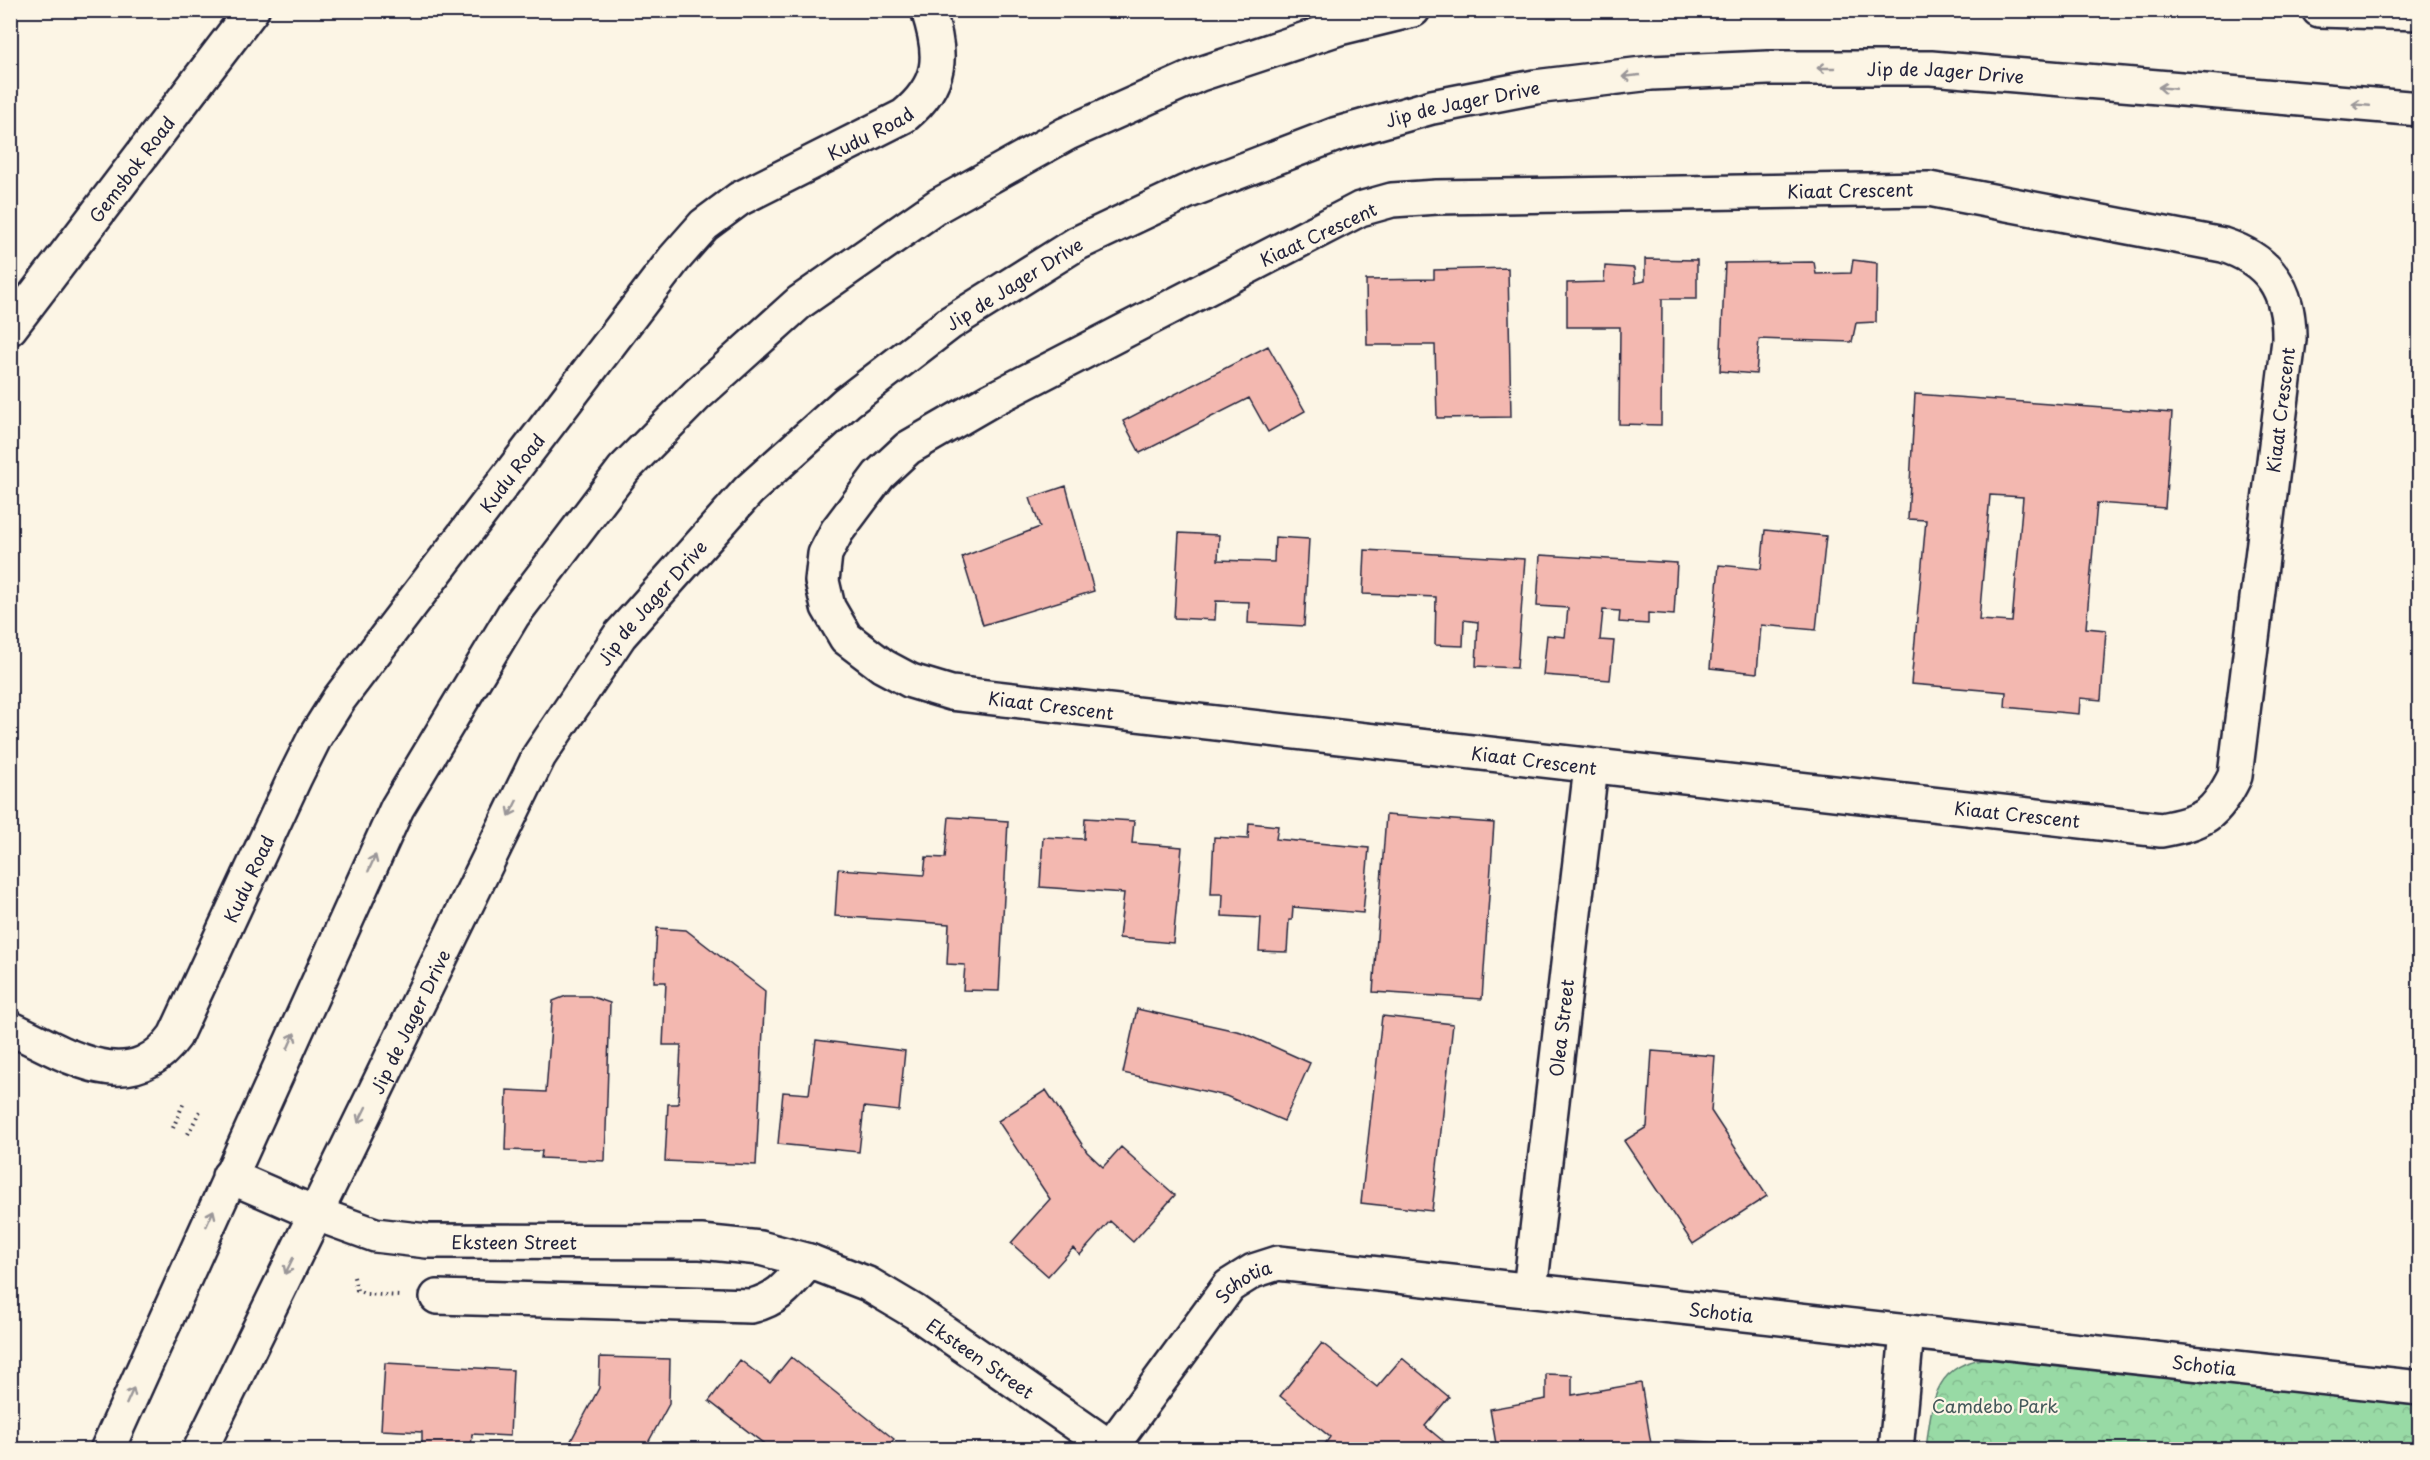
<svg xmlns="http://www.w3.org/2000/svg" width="2430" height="1460" viewBox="0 0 2430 1460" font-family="'Playpen Sans',sans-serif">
<defs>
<pattern id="park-crowns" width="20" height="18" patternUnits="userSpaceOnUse" patternTransform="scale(1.5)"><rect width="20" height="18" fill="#98daa5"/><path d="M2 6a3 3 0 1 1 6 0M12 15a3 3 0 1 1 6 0" fill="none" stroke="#83bb8f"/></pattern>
</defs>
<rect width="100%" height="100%" fill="#fcf5e5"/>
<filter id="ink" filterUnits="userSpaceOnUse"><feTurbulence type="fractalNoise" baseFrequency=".0167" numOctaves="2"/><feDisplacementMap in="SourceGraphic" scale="12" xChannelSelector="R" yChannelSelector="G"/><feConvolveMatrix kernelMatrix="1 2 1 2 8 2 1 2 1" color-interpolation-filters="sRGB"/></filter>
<g filter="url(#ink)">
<!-- park -->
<path fill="url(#park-crowns)" stroke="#5d7e70" stroke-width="1.5" d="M1990 1358 2419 1406V1449H1926C1932 1402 1933 1363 1990 1358Z"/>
<!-- building -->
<path fill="#f3b8b0" stroke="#22223b" stroke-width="1.5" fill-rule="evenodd" d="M1645 259 1697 260V299H1662L1661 425 1619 424 1620 327H1567V283L1604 282 1605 266 1634 268 1635 283 1645 281Z
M1853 260 1877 263 1876 322 1856 323 1852 342 1759 339 1756 374 1720 371 1725 263 1814 262 1816 274 1851 273Z
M1508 268 1511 417 1437 418 1435 345H1367L1366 280 1434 279V270Z
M1268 346 1305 411 1268 432 1249 398 1140 453 1123 421Z
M1915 394 2172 413 2165 508 2097 503 2086 628 2106 630 2101 700 2080 698 2079 714 2005 707 2006 692 1911 684 1926 520 1908 519ZM1990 495 2023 497 2012 622 1979 620Z
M1066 486 1094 591 983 625 962 557 1040 527 1030 498Z
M1765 530 1826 536 1816 630 1761 625 1757 673 1710 668 1719 565 1761 569Z
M1179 533 1219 535 1218 560 1274 562 1275 537 1309 539 1304 626 1248 623 1249 602 1216 601 1215 620 1174 618Z
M1365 550 1525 559 1517 668 1476 666 1478 622 1464 620 1463 646 1435 645 1436 597 1363 594Z
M1540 555 1677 563 1674 615 1648 613V624L1619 622 1620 611 1603 610 1600 640 1614 641 1610 680 1543 675 1547 635 1565 637 1568 608 1537 606Z
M1386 815 1494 823 1482 999 1373 992Z
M949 817 1008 821 999 991 963 990 965 965 947 964 949 924 835 916 838 869 924 875 926 857 945 858Z
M1085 818 1134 821 1132 843 1182 847 1173 943 1119 938 1124 893 1040 887 1043 837 1084 839Z
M1249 823 1278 826 1276 839 1369 848 1363 913 1293 907 1292 920H1289L1287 952 1259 951 1261 918 1222 916 1223 894H1211L1214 837 1248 839Z
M657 928 686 930 765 991 756 1165 665 1161 668 1104H678L681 1045H663L666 982H654Z
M566 996H590L610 1003 605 1161 541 1158 542 1151 505 1150 507 1090 546 1092 553 1001Z
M1137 1009 1241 1032 1310 1063 1284 1121 1226 1096 1123 1073Z
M1382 1016 1453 1024 1432 1211 1361 1203Z
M816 1040 905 1051 899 1111 864 1107 859 1152 778 1144 783 1092 809 1094Z
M1652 1051 1715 1056 1711 1111 1767 1196 1693 1244 1624 1141 1647 1127Z
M1046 1090 1087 1152 1103 1167 1121 1147 1175 1195 1133 1242 1110 1221 1080 1255 1073 1248 1048 1276 1011 1243 1050 1199 998 1121Z
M1322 1343 1377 1387 1402 1358 1449 1397 1425 1426 1454 1450 1322 1448 1330 1437 1280 1396Z
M600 1357 670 1359 669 1404 644 1450H566L599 1388Z
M791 1357 894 1439 885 1450H772L709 1401 740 1360 770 1383Z
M385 1363 513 1370 510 1436 472 1434 471 1450H422V1432L381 1430Z
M1546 1374 1572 1375V1395L1641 1383 1652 1450H1497L1490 1409 1546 1399Z
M1675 1440 1816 1448 1815 1450H1674Z"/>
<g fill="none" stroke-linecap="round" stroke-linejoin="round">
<!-- minor casing -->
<g stroke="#22223b" stroke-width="38">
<g id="minor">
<path d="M1929 189 2223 245C2270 260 2290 290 2289 340L2235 776C2215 816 2204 822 2161 830L951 693 911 681 883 666 846 638 828 607 822 581 825 554 837 531 879 475 908 448 991 400 1360 209 1392 200 1437 197Z"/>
<path id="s1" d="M10 328 252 10"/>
<path id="s2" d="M10 1028C65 1053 129 1100 175 1036L295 777 315 737 339 699 674 259 704 225 739 199 904 116C943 84 943 55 928 10"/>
<path id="s3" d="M229 1176 314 1213 375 1235 427 1241 701 1242 760 1248 809 1261 868 1284 915 1312 1114 1450"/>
<path id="s4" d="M1530 1290 1591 767"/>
<path d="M437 1297 751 1306C780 1299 790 1283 809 1261"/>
<path id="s5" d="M1111 1447 1229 1286 1253 1271 1278 1263 2420 1388"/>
<path d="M1896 1450 1907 1332"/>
</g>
</g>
<!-- major casing -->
<g stroke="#22223b" stroke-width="38">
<g id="major">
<path d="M2319 10 2420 13"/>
<path d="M107 1450 397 808 513 615 624 469 697 395 800 302 939 205 1066 134 1200 74 1339 28 1413 10"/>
<path id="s6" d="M200 1450 539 756 620 635 749 490 847 402 950 323 1076 244 1186 192 1337 134 1432 107 1535 87 1651 73 1768 68H1931L2420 109"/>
</g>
</g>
<!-- path -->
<path stroke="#22223b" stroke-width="4" stroke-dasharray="1.5 4.5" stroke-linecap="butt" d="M173 1128 184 1102
M188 1134 201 1109
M354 1277 357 1290 366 1294 400 1296"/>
<!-- minor -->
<use href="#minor" stroke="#fcf5e5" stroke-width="33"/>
<!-- major -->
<use href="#major" stroke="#fcf5e5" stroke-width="33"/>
</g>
<!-- one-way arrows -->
<defs><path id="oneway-shaft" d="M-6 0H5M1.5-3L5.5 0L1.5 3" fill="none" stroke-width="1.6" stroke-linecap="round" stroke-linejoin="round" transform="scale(1.5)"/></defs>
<g stroke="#9a9698">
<use href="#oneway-shaft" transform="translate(1826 68) rotate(-180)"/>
<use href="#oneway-shaft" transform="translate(1631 76) rotate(174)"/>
<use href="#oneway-shaft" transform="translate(2167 88) rotate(-175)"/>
<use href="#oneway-shaft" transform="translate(2361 105) rotate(-175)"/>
<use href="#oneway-shaft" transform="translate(513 808) rotate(116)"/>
<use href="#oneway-shaft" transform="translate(372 863) rotate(-66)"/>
<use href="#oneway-shaft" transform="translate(291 1041) rotate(-66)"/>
<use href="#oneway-shaft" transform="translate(362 1115) rotate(116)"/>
<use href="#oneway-shaft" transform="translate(210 1218) rotate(-66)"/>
<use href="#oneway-shaft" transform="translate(289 1266) rotate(116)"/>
<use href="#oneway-shaft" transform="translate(130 1396) rotate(-66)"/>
</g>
</g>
<g text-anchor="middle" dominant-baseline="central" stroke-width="4.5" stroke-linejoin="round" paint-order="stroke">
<!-- street labels -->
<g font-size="18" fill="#22223b" stroke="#fcf5e5">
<text stroke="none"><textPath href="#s6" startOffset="2421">Jip de Jager Drive</textPath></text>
<text stroke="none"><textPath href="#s6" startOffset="1935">Jip de Jager Drive</textPath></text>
<text stroke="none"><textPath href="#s2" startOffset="1348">Kudu Road</textPath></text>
<text stroke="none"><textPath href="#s1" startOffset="200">Gemsbok Road</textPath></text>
<text transform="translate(1850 190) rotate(-1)">Kiaat Crescent</text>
<text transform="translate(1318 234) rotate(-25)">Kiaat Crescent</text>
<text stroke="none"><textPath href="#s6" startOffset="1449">Jip de Jager Drive</textPath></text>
<text transform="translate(2280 410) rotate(-83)">Kiaat Crescent</text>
<text stroke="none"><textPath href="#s2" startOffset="844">Kudu Road</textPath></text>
<text stroke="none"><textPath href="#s6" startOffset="963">Jip de Jager Drive</textPath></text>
<text transform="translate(1051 705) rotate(7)">Kiaat Crescent</text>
<text transform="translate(1534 760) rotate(7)">Kiaat Crescent</text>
<text transform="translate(2017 814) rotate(6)">Kiaat Crescent</text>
<text stroke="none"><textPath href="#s2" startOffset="358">Kudu Road</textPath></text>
<text stroke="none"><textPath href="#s6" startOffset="477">Jip de Jager Drive</textPath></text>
<text stroke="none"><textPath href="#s4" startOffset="264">Olea Street</textPath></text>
<text stroke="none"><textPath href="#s3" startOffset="297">Eksteen Street</textPath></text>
<text stroke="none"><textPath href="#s5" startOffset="214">Schotia</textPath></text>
<text stroke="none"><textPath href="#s5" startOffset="700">Schotia</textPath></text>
<text stroke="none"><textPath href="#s3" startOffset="792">Eksteen Street</textPath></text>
<text stroke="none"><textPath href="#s5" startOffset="1186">Schotia</textPath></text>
</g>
<!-- park labels -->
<g font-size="18" fill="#45595b" stroke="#fcf5e5">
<text x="1995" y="1405">Camdebo Park</text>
</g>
</g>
<!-- margin -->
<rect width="2430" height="1460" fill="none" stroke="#fcf5e5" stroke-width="36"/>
<rect x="18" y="18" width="2394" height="1424" fill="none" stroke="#22223b" stroke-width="2" filter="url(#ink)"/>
</svg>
